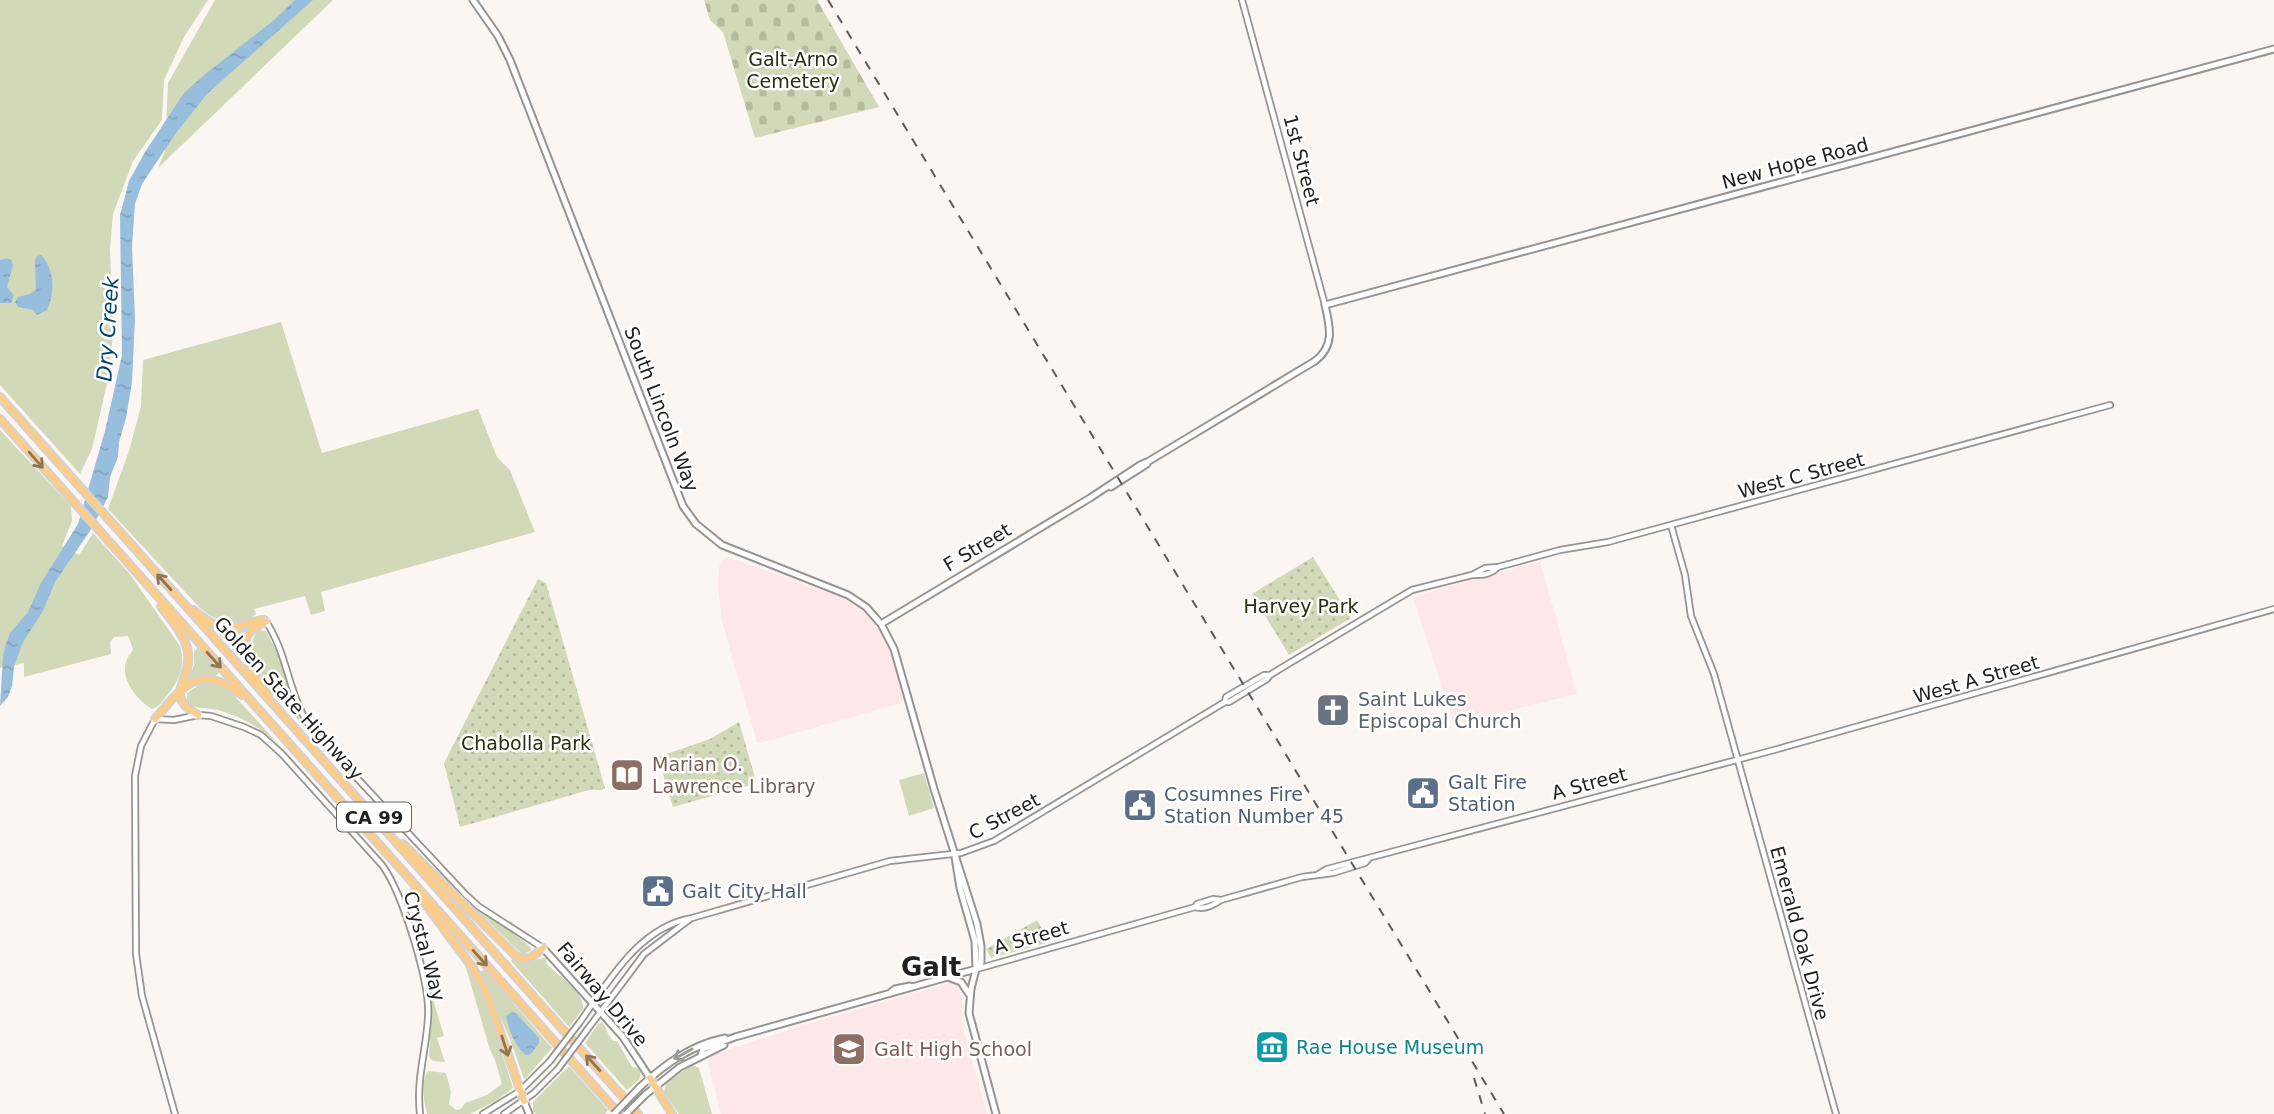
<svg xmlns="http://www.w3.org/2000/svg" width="2274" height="1114" viewBox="0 0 2274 1114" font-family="'DejaVu Sans',sans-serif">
<defs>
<pattern id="cemetery-stones" width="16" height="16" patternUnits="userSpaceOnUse" patternTransform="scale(1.75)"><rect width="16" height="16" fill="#d1d9b8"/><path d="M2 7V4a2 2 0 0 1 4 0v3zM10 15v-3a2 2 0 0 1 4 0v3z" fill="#b3ba9e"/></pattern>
<pattern id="park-dots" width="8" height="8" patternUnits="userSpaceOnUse" patternTransform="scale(1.75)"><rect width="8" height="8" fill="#d1d9b8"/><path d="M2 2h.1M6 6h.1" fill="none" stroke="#b3ba9e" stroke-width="1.8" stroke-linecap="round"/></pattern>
<pattern id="water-ripples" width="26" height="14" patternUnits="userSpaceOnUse" patternTransform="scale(1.75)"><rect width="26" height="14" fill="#97bedc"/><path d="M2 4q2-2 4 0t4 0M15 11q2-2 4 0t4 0" fill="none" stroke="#82a3bc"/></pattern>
</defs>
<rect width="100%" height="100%" fill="#fbf6f2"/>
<!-- education -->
<path fill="#fde7e9" d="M728 557 843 598 865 613 882 633 892 654 904 698 901 703 760 743 757 742 722 621 718 584 719 567 723 560Z
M1540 561 1577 694 1454 724 1413 597Z
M950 983H956L961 988 963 1028 987 1114H721L708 1062 712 1055 810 1023Z"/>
<!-- grass -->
<path fill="#d1d9b8" d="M0 0H208L184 37 164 80 162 120 133 161 113 214 110 248 113 332 109 375 92 449 80 474 0 385Z
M215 0H333L158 168 165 151 168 83Z
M281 322 322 453 478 409 497 457 510 470 535 532 321 592 325 611 311 615 305 596 254 609 256 614C236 630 216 622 199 607L108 509 129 451 141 406 143 360Z
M0 430 71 506 72 521 62 546 79 555 93 533 129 573 180 646C186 668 179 681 165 698 161 703 159 706 152 709 137 700 119 679 127 659 129 655 132 652 133 649L128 636 114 637 110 642 111 654 24 677V663L0 668Z
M246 627 249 629 246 636 245 655 241 659 219 634 223 630H239Z
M259 630 266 631 279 656 300 718 298 720C282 701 234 654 259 630Z
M198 648 220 672 215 676 191 679 189 677 194 665V651Z
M211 683 230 691 281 747C264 729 242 717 218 710 209 708 199 709 190 705L187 701V693L200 684Z
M924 773 934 808 909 816 899 780Z
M465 899 526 943 531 948 530 951 524 954 520 952Z
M514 958C530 968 532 958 546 958L547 964C557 975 585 992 583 1009L569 1027 511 961Z
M464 961 478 983 487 1005 513 1088 496 1101 470 1114H427C424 1100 420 1084 428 1071L446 1073 451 1092 449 1104 456 1110 461 1109 465 1103 487 1095 502 1084 495 1060 490 1050Z
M484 969 552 1048 526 1078 524 1079 509 1037 480 972Z
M432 996 444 1036 437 1038 445 1062 433 1061 429 1057Z
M602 1022C607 1028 607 1035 613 1041H617L632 1067 638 1068 641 1072 639 1080 627 1090 585 1043 598 1024Z
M692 1065 699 1068 712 1114H679L664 1092 666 1083Z
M569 1066 608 1110 605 1114H536L533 1111V1102Z"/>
<!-- cemetery -->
<path fill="url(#cemetery-stones)" d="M704 0H817L879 107 755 138 723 32 710 20Z"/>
<!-- park -->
<path fill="url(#park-dots)" d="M1313 557 1351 618 1289 655 1252 594Z
M538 579 546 583 547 586 605 788 602 790H589L460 827 444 763Z
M739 722 756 781 754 784 673 807 658 757 710 739Z
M1037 920 1050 942 991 958 986 949Z"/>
<!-- water -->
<path fill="url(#water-ripples)" d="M295 0H313L207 94 176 133 142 184 135 204 132 246 135 319 132 382 126 418 119 442 118 457 110 477 108 497 90 531 55 582 43 611 23 642 14 667 12 686 8 697 0 706 3 656 6 644 10 633 28 612 41 583 78 524 105 431 122 355 120 215 129 181 145 152 184 93 209 71 273 21Z
M41 255C55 270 55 293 47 310L37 315 33 310 18 307 15 302 18 297 30 294 36 290 35 260 37 256Z
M7 258 11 260 13 265 7 287 14 295 11 303H0V260Z
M512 1012 517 1014 539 1038V1043L531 1054 526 1055C516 1049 508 1028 506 1016Z"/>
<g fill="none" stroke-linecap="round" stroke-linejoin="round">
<!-- tertiary casing -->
<g stroke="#979390" stroke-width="8">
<path id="tertiary" d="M1242 0 1325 305
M1671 525 1685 575 1691 616 1714 674 1836 1114
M1473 575C1482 575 1490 575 1497 568
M265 620C289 655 288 698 313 731L466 895 478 906 543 948
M1225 702 1226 697 1264 675H1270
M1317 875 1327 869 1774 750 2274 609
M1195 907C1204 910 1214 905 1221 900L1302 877 1333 873 1365 863 1368 860
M977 969 1195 907 1197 904 1213 899 1221 900
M580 1022C608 982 639 927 692 918L890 861 961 853 994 841 1225 702H1229L1267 679 1270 675 1288 664 1412 590 1472 575 1485 568 1498 567 1560 550 1608 542 2110 405
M587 1030 644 954 690 919
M175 1114 142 996 136 954 135 776 141 746 155 719 174 720 198 715 211 716 244 727 261 735 282 754 382 865C402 892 431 984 428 1018 426 1052 416 1079 420 1114
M483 1114 520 1091 550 1061
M504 1114 534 1093 558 1069"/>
</g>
<!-- secondary casing -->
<g stroke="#979390" stroke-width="9">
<path id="secondary" d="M473 0 498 36 510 60 683 506 696 524 722 545 848 595 866 607 881 624 894 649 934 789 977 924 981 946V963L976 969 971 989 969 1013 996 1114
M1111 487 1147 464
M881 624 1090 498 1140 465 1149 461 1315 361C1335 346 1330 327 1325 305L2274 49
M955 857 960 888 975 941 976 969
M543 948 623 1037 650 1078
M948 977 961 982 969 994
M891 992 895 989 910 986
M701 1055 703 1049 735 1037 976 969
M640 1087C665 1064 691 1045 725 1038
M645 1095 680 1067 724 1045
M524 1101 529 1114"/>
</g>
<!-- motorway casing -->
<g stroke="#d3d2d2" stroke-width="10">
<path id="motorway" d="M0 397 638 1114
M0 419 619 1114
M161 606C171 620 186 636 188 653 192 682 162 695 198 715
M193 610C207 621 221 632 240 626 248 623 254 621 263 620
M266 622C226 636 253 672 268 695
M155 719C184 685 199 662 242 695
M403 844 516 956C527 962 534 956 543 948
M415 890 473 968 487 994 524 1101
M650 1078 672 1114"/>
</g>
<!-- tertiary -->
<use href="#tertiary" stroke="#fff" stroke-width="4.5"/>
<!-- secondary -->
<use href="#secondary" stroke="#fff" stroke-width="5"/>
<!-- motorway -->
<use href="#motorway" stroke="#fccc8a" stroke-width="6"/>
<!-- rail -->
<path stroke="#5d5b59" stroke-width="2" stroke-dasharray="9 9" stroke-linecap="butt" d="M828 0 1504 1114
M1474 1078 1485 1114"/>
<!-- tertiary-bridge casing -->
<g stroke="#979390" stroke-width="8" stroke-linecap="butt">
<path id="tertiary-bridge" d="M550 1061 580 1022
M558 1069 587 1030"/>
</g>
<!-- secondary-bridge casing -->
<g stroke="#979390" stroke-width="9" stroke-linecap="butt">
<path id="secondary-bridge" d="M614 1114 640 1087
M626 1114 645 1095"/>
</g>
<!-- tertiary-bridge -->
<use href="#tertiary-bridge" stroke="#fff" stroke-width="4.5"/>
<!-- secondary-bridge -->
<use href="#secondary-bridge" stroke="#fff" stroke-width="5"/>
</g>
<!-- one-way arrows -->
<defs><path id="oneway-shaft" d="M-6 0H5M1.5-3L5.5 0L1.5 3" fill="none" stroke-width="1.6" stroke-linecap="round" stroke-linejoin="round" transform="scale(1.75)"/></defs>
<g stroke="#8f7654">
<use href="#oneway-shaft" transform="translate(36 460) rotate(49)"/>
<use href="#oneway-shaft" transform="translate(164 582) rotate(-132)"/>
<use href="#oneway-shaft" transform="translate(214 660) rotate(48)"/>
<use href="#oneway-shaft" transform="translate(480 958) rotate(48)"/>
<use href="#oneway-shaft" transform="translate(505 1046) rotate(72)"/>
<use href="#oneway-shaft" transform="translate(593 1063) rotate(-132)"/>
</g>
<use stroke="#9c9b9a" href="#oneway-shaft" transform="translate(683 1054) rotate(151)"/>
<!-- icons -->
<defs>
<g id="church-square" transform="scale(1.75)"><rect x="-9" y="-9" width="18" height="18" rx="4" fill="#6b7280" stroke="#fff"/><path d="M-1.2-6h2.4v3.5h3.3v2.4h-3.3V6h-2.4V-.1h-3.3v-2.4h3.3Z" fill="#fff"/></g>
<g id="library-square" transform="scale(1.75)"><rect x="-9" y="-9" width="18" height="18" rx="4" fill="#8d6e63" stroke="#fff"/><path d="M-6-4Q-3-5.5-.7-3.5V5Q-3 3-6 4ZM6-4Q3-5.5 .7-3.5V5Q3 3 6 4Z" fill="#fff"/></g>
<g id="civic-square" transform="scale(1.75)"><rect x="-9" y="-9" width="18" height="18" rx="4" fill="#5c6f8a" stroke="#fff"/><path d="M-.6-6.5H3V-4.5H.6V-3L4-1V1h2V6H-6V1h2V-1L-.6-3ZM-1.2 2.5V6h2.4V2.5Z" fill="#fff"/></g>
<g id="museum-square" transform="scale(1.75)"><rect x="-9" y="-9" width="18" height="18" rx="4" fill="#0f9aa8" stroke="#fff"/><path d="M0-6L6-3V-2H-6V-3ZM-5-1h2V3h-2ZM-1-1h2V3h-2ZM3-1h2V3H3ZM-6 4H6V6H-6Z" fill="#fff"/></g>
<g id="school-square" transform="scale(1.75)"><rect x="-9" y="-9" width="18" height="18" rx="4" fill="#8d6e63" stroke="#fff"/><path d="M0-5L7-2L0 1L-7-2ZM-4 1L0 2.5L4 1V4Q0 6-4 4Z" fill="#fff"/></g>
</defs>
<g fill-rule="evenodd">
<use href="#church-square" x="1333" y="710"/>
<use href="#library-square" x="627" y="775"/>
<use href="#civic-square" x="1423" y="793"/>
<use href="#civic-square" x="1140" y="805"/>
<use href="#civic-square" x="658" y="891"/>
<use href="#museum-square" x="1272" y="1047"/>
<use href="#school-square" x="849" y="1049"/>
</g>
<g text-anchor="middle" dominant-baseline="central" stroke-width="5" stroke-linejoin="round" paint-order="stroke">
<!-- shield labels -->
<rect fill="#fff" stroke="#646362" stroke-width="2" x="337" y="802.5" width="74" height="29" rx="5"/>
<g font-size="18" font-weight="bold" fill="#22201f">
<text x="374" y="817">CA 99</text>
</g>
<!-- park labels -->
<g font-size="19" fill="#282f0c" stroke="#fff">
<text x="793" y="59">Galt-Arno<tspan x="793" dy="22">Cemetery</tspan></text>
<text x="1301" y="606">Harvey Park</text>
<text x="526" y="743">Chabolla Park</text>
</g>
<!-- street labels -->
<g font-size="19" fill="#22201f" stroke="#fff">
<text transform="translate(1302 160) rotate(75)">1st Street</text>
<text transform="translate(1795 163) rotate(-15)">New Hope Road</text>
<text transform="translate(662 409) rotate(69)">South Lincoln Way</text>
<text transform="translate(1801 475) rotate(-15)">West C Street</text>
<text transform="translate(977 547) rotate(-31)">F Street</text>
<text transform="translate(1976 679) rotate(-16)">West A Street</text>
<text transform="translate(289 698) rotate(48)">Golden State Highway</text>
<text transform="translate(1589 783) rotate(-15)">A Street</text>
<text transform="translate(1004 816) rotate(-28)">C Street</text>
<text transform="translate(1800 933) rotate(75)">Emerald Oak Drive</text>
<text transform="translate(1031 937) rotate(-16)">A Street</text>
<text transform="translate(425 946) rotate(75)">Crystal Way</text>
<text transform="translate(603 994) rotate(50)">Fairway Drive</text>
</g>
<!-- worship labels -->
<g font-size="19" fill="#5b616d" stroke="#fff" text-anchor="start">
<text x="1358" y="699">Saint Lukes<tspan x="1358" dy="22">Episcopal Church</tspan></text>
</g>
<!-- education labels -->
<g font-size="19" fill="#785e54" stroke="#fff" text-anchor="start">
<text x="652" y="764">Marian O.<tspan x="652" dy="22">Lawrence Library</tspan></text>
<text x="874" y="1049">Galt High School</text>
</g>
<!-- service labels -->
<g font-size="19" fill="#4e5e75" stroke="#fff" text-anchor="start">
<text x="1448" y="782">Galt Fire<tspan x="1448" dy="22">Station</tspan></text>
<text x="1164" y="794">Cosumnes Fire<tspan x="1164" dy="22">Station Number 45</tspan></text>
<text x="682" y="891">Galt City Hall</text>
</g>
<!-- culture labels -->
<g font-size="19" fill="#0d838f" stroke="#fff" text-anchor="start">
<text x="1296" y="1047">Rae House Museum</text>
</g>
<!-- water labels -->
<g font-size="21" font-style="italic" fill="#00446b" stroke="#fff">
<text transform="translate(108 329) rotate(-86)">Dry Creek</text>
</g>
<!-- district labels -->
<g font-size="26" font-weight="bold" fill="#22201f" stroke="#fff">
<text x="931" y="967">Galt</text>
</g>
</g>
</svg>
